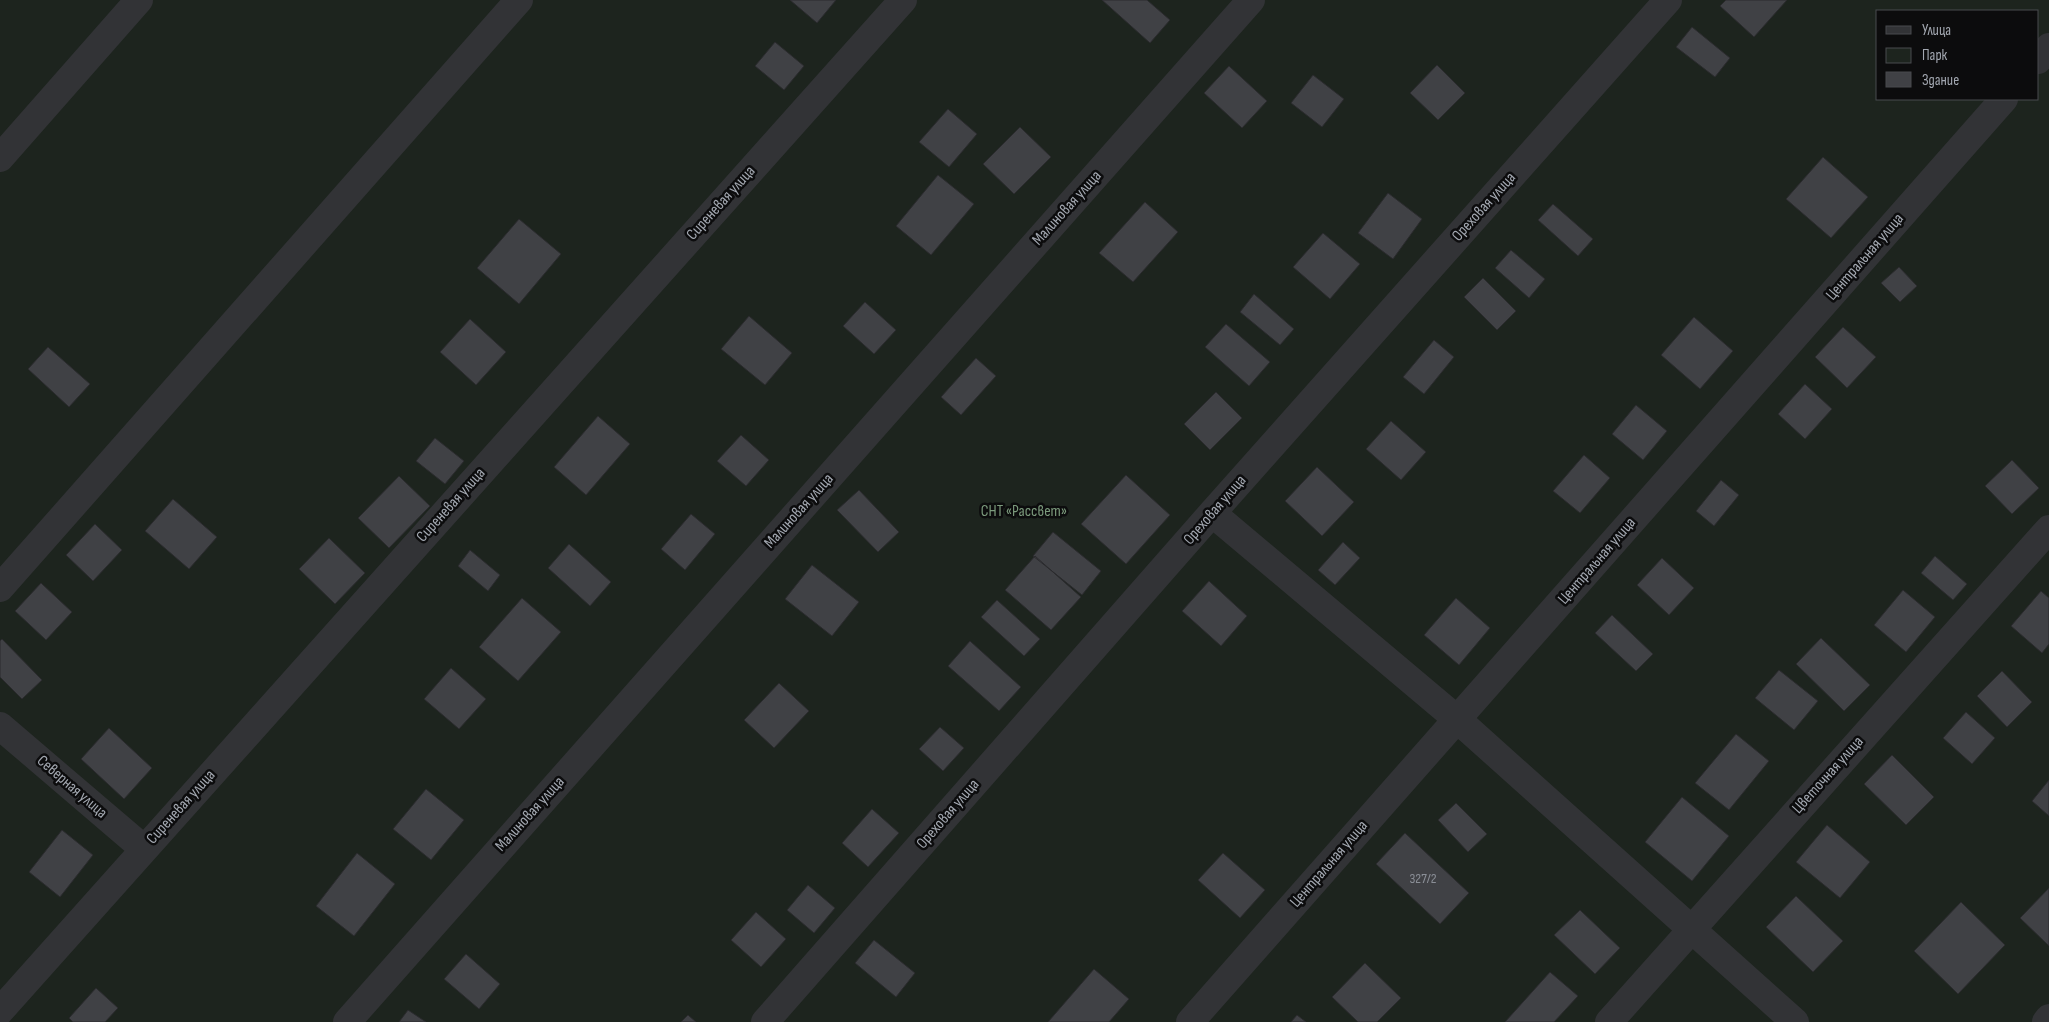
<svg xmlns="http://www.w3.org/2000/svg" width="2049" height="1022" viewBox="0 0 2049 1022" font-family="'Sofia Sans Condensed',sans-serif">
<rect width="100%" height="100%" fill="#111112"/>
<!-- green -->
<path fill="#1d241e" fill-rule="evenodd" d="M0 0H2049V1022H0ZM1878 11H2038V99H1878Z"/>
<!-- building -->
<path fill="#404145" stroke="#2b2b2e" d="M790 0H836L817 23Z
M1102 0H1147L1170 20 1150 43Z
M1726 0H1787L1754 37 1720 6Z
M1692 27 1730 58 1715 77 1676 47Z
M775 42 804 66 784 90 755 66Z
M1437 65 1465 93 1438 120 1410 93Z
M1229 66 1267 101 1242 128 1204 93Z
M1313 75 1344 99 1322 127 1291 103Z
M948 109 977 134 949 167 919 142Z
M1020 127 1051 157 1014 194 983 164Z
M1823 157 1868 197 1831 238 1786 199Z
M938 175 974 204 931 255 896 226Z
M1388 193 1422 219 1393 259 1358 233Z
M1145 202 1178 232 1133 282 1099 253Z
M1553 204 1593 239 1578 256 1538 220Z
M519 219 561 254 519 304 477 268Z
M1323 233 1360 264 1330 299 1293 267Z
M1511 250 1545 279 1529 298 1495 268Z
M1899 267 1917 286 1900 302 1881 283Z
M1483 278 1516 311 1497 330 1464 297Z
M1254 294 1294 329 1280 345 1240 312Z
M865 302 896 330 874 354 843 326Z
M749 316 792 353 765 385 721 349Z
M1694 317 1733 351 1700 389 1661 355Z
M470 319 506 352 476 385 440 352Z
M1226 324 1270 362 1249 386 1205 347Z
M1843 327 1876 357 1847 388 1815 357Z
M1434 340 1454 357 1424 394 1403 377Z
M48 347 90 384 69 407 28 369Z
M976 358 996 376 961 415 941 397Z
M1805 384 1832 409 1805 439 1778 414Z
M1216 392 1242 418 1210 450 1184 424Z
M1636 405 1667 431 1643 460 1612 434Z
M598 416 630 444 586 495 554 467Z
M1391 421 1426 452 1401 480 1366 449Z
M741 435 769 460 746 486 717 461Z
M435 438 464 461 445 484 416 461Z
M1584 455 1610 478 1580 513 1553 491Z
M2012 460 2039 488 2012 514 1985 486Z
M1317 467 1354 502 1322 536 1285 501Z
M1126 475 1170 515 1126 564 1081 524Z
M399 476 430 506 389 548 358 518Z
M1721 480 1739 495 1714 526 1696 511Z
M859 490 899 532 878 552 837 510Z
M173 499 217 537 189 569 145 531Z
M691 514 715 534 685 570 661 549Z
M95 524 122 550 93 581 66 555Z
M1053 532 1101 571 1082 595 1033 556Z
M329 538 365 573 335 604 299 569Z
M1343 542 1360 558 1335 585 1318 570Z
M569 544 611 582 590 606 548 568Z
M470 550 500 575 488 591 458 566Z
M1035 556 1081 597 1051 630 1005 590Z
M1935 556 1967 584 1953 600 1921 573Z
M1662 558 1694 588 1669 615 1637 585Z
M812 565 859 602 832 636 785 599Z
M1209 581 1247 616 1221 646 1182 611Z
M41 583 72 612 46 640 15 611Z
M1903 590 1935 617 1906 652 1874 625Z
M2041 591 2049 598V644L2042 653 2011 626Z
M522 598 561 632 518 681 479 647Z
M1456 598 1490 628 1459 665 1424 635Z
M997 600 1040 639 1024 656 981 617Z
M1612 615 1653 654 1636 671 1595 633Z
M1821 638 1870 685 1844 711 1796 664Z
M2 639 42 680 22 699 0 677V641Z
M970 641 1021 687 999 711 948 666Z
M451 668 486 699 459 729 424 699Z
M1779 670 1818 701 1794 730 1755 698Z
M2002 671 2032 702 2007 727 1977 696Z
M779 683 809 711 774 748 744 720Z
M1966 712 1995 738 1972 764 1943 738Z
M940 727 964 748 943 771 919 749Z
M109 728 152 768 124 799 81 759Z
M1736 734 1769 761 1729 810 1695 783Z
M1892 755 1934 797 1906 825 1864 784Z
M2049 780V816L2032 801Z
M426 789 464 820 431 860 393 829Z
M1682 797 1729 836 1692 881 1645 842Z
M1456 803 1487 834 1468 852 1438 820Z
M872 809 899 833 868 867 842 843Z
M1827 825 1870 862 1840 898 1796 862Z
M62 830 93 855 60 897 29 872Z
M1405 833 1469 893 1440 924 1376 864Z
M357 853 395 884 354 936 316 906Z
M1223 853 1265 890 1240 918 1198 880Z
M808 885 835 908 814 933 787 910Z
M2049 888V946L2020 918Z
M1796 896 1843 941 1813 972 1766 927Z
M1961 902 2005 945 1958 994 1914 951Z
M1580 910 1620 948 1595 974 1554 935Z
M756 912 786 939 761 967 731 940Z
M874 940 915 973 896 997 855 963Z
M466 954 500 984 479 1009 444 979Z
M1365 963 1401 998 1377 1022H1358L1332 997Z
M1094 969 1129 999 1109 1022H1048Z
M1550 972 1578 996 1554 1022H1505Z
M96 988 118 1008 105 1022H73L69 1018Z
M408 1010 426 1022H399Z
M688 1015 696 1022H681Z
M1297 1015 1306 1022H1291Z"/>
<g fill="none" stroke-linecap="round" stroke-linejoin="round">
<!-- minor -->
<path stroke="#323336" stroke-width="28" d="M2038 60 2049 47
M0 158 139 0
M1212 513 1458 720 1795 1022
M0 588 519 0
M0 726 144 849
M0 1011 903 0
M347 1022 1251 0
M765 1022 1212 513 1668 0
M1190 1022 2004 99
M1609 1022 2049 529
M2046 1022 2049 1018"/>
</g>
<g text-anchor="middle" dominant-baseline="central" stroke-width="5" stroke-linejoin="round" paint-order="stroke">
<!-- number labels -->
<g font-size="14" fill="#8a8e96">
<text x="1423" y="878">327/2</text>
</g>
<!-- street labels -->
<g font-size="16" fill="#a3a8b1" stroke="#0c0c0d">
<text transform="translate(721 203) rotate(-48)">Сиреневая улица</text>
<text transform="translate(1484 207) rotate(-48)">Ореховая улица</text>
<text transform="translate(1067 208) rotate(-48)">Малиновая улица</text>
<text transform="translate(1865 257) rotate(-49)">Центральная улица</text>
<text transform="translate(451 505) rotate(-48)">Сиреневая улица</text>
<text transform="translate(1215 510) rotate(-49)">Ореховая улица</text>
<text transform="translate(799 511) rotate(-48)">Малиновая улица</text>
<text transform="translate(1597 561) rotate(-49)">Центральная улица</text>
<text transform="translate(1828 775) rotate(-48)">Цветочная улица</text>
<text transform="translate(72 787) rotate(41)">Северная улица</text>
<text transform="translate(181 807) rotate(-48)">Сиреневая улица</text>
<text transform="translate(530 814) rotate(-48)">Малиновая улица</text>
<text transform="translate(948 814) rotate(-49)">Ореховая улица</text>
<text transform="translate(1329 864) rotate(-49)">Центральная улица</text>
</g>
<!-- park labels -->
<g font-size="16" fill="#7c9b7d" stroke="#0c0c0d">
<text x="1024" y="511">СНТ «Рассвет»</text>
</g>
</g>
<!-- legend -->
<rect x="1876" y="10" width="162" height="90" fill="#0c0c0d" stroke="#484a4f"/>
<rect x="1886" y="26" width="25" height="8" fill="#323336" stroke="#484a4f"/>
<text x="1922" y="35" font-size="15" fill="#a3a8b1">Улица</text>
<rect x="1886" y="48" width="25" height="15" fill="#1d241e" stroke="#484a4f"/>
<text x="1922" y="60" font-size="15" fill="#a3a8b1">Парк</text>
<rect x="1886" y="72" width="25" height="15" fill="#404145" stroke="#484a4f"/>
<text x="1922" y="85" font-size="15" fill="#a3a8b1">Здание</text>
</svg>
